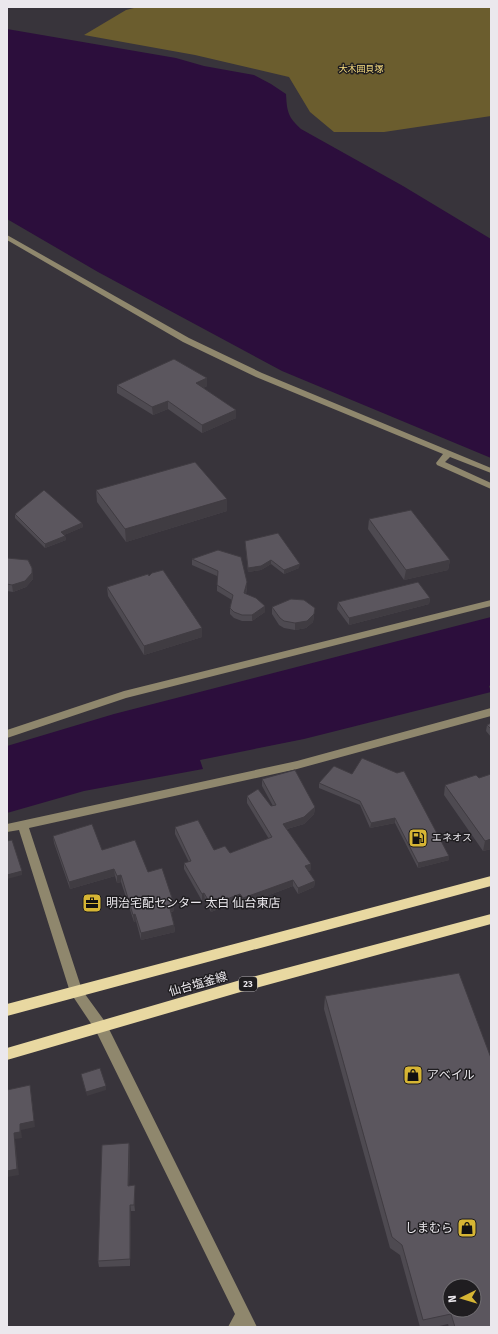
<svg xmlns="http://www.w3.org/2000/svg" width="498" height="1334" viewBox="0 0 498 1334" font-family="'Fira Sans','Noto Sans JP',sans-serif">
<rect width="100%" height="100%" fill="#38343b"/>
<!-- green -->
<path fill="#6b5d2e" d="M138 7H491V116L384 132H334L310 112 289 77 195 55 84 35 126 10Z"/>
<!-- water -->
<path fill="#2c0e3c" d="M7 29 176 58 204 66 254 75 271 84 286 94C287 112 288 117 301 129L403 186 491 239V458L282 371 98 272 7 219Z
M491 617V685L489 686 491 692 304 739 200 760 203 769 84 791 7 813V746L114 714Z"/>
<g fill="none" stroke-linecap="round" stroke-linejoin="round">
<!-- minor -->
<path fill="#8f876d" fill-rule="evenodd" d="M7 235 189 338 262 373 491 468V473L450 457 445 462 491 483V489L437 465 436 463 443 454 256 377 183 342 7 240Z
M491 600V606L126 698 7 738V730L124 691Z
M491 708V716L297 769 29 828 82 990 106 1023 257 1327H228L235 1314 96 1031 70 992 19 830 7 832V824L297 761Z"/>
<!-- major -->
<path fill="#e8d8a1" fill-rule="evenodd" d="M491 876V886L7 1016V1004Z
M491 914V924L237 993 7 1060V1048L237 981Z"/>
</g>
<!-- wall -->
<path fill="#4e4a51" d="M207 378V386L203 388 236 410V418L202 433 168 409 153 415 117 393V385Z
M96 490 227 511 126 542 97 502Z
M15 514 82 523 83 527 64 535 65 536 66 540 45 548 15 518Z
M369 519 450 560 448 570 404 580 368 529Z
M245 541 299 568 284 574 271 564 261 570 248 572Z
M7 558 33 575V579L26 587 13 592 7 591Z
M192 559 247 582V588L246 594 265 612 252 621H242L234 618 230 614V608L232 600 217 591V576L192 565Z
M107 587 202 628V637L144 655 108 596Z
M430 598 429 604 349 625 337 609 338 602Z
M272 607 314 615 313 622 306 628 295 630 284 628 279 625 272 614Z
M491 723V737L486 731 487 725Z
M334 766 449 860 418 868 395 823 370 828 360 805 319 788V783Z
M262 779 315 807 314 814 304 824 287 829 311 870 308 871 315 881 314 887 298 894 293 886 243 905 240 900 211 912 205 900 202 901 184 869V863L189 862 175 834V827L214 850 230 853 269 839 247 803V796L271 806H273L262 786Z
M445 785 491 849 483 851 444 795Z
M53 836 102 850 148 872 174 904V911L171 912 174 925 175 932 141 940 136 921 134 922 121 882 117 883 115 876 70 889 54 843Z
M325 996 491 1327H449L448 1324 435 1327H420L400 1255 390 1248 324 1009Z
M129 1143 130 1150 129 1186 135 1185V1211H131L130 1266 99 1267 98 1261Z"/>
<!-- shaded-wall -->
<path fill="#403c42" d="M207 378V386L196 391V383Z
M168 401V409L153 415 152 407Z
M236 410V418L202 433V425Z
M227 499V511L126 542 125 529Z
M82 523 83 527 62 536 61 532Z
M65 536 66 540 45 548V544Z
M271 560V564L261 570 248 572V568Z
M450 560 448 570 404 580 406 570Z
M300 564 299 568 284 574V570Z
M32 568 33 575V579L26 587 13 592 12 585Z
M247 582V588L244 599V593Z
M430 598 429 604 349 625V618Z
M265 606V612L252 621V615Z
M315 608 313 622 306 628 295 630V623Z
M202 628V637L144 655V646Z
M315 807 314 814 304 824 283 830V824Z
M395 818V823L370 828 371 823Z
M491 839V849L483 851 485 841Z
M449 856V860L418 868V863Z
M311 864V870L305 873V866Z
M114 869 115 876 70 889 69 882Z
M22 871V875L7 879V875Z
M121 875V882L117 883V876Z
M293 880V886L243 905V898Z
M315 881 314 887 298 894V888Z
M204 893 205 900 202 901V894Z
M240 894V900L211 912V905Z
M174 904V911L169 912V905Z
M135 914 136 921 134 922 133 915Z
M174 925 175 932 141 940V933Z
M30 1085 31 1091 35 1127 21 1130 22 1138 15 1139 19 1175 7 1177V1171L14 1133 20 1124Z
M106 1086V1090L87 1096 86 1092Z
M129 1143 130 1150 129 1192 128 1186Z
M135 1185V1211L134 1205Z
M130 1205 131 1211 130 1266Z"/>
<!-- building -->
<path fill="#5b565e" stroke="#403c42" fill-rule="evenodd" d="M174 359 207 378 196 383 236 410 202 425 168 401 152 407 117 385Z
M195 462 227 499 125 529 96 490Z
M44 490 82 523 61 532 65 536 45 544 15 514Z
M411 510 450 560 406 570 369 519Z
M278 533 300 564 284 570 271 560 261 566 248 568 245 541Z
M218 550 241 557 247 582 244 593 256 598 265 606 252 615H242L234 612 230 608 233 595 217 585 218 571 192 559Z
M7 558 28 560 32 568V573L25 581 12 585 7 584Z
M163 570 202 628 144 646 107 587 148 574 149 576 152 573Z
M418 582 430 598 349 618 338 602Z
M291 599 304 600 315 608 314 614 307 621 295 623 284 621 280 618 272 607Z
M491 723V729L487 725Z
M362 758 397 773 404 771 449 856 418 863 395 818 371 823 360 801 319 783 334 766 352 774Z
M295 770 315 807 304 817 283 824 311 864 305 866 315 881 298 888 293 880 243 898 240 894 211 905 204 893 202 894 184 863 191 861 175 827 198 820 214 850 225 846 230 853 272 837 247 796 258 789 271 806 276 805 262 779Z
M491 774V839L485 841 445 785 476 775 479 778Z
M92 824 102 850 135 840 148 872 162 868 174 904 169 905 174 925 141 933 135 914 133 915 121 875 117 876 114 869 69 882 53 836Z
M12 840 22 871 7 875V841Z
M459 973 491 1058V1327H455L451 1314 423 1320 402 1245 392 1237 325 996ZM450 1286H474V1310H450Z
M100 1068 106 1086 86 1092 81 1074Z
M30 1085 34 1121 20 1124V1132L14 1133 17 1169 7 1171V1090Z
M129 1143 128 1186 135 1185 134 1205H130V1259L98 1261 102 1145Z"/>
<!-- icons -->
<defs>
<g id="fuel-square" transform="scale(1)"><rect x="-9" y="-9" width="18" height="18" rx="4" fill="#d6b534" stroke="#1f1d20"/><path d="M-5.5-6h7V0h2V4h1.3V-2.5L3-4.5l.8-.8L6-3V5H2.5V1h-1V6h-7ZM-4.2-4.7v3.2H.2V-4.7Z" fill="#111"/></g>
<g id="office-square" transform="scale(1)"><rect x="-9" y="-9" width="18" height="18" rx="4" fill="#d6b534" stroke="#1f1d20"/><path d="M-6-3h4V-5.5h4V-3h4V5H-6ZM-1-4.5V-3h2v-1.5ZM-6 0V1H6V0Z" fill="#111"/></g>
<g id="shop-square" transform="scale(1)"><rect x="-9" y="-9" width="18" height="18" rx="4" fill="#d6b534" stroke="#1f1d20"/><path d="M-5-2.5h2.3a2.7 3.5 0 0 1 5.4 0H5L5.5 6h-11ZM-1.5-2.5h3a1.5 2.3 0 0 0-3 0Z" fill="#111"/></g>
</defs>
<g fill-rule="evenodd">
<use href="#fuel-square" x="418" y="838"/>
<use href="#office-square" x="92" y="903"/>
<use href="#shop-square" x="413" y="1075"/>
<use href="#shop-square" x="467" y="1228"/>
</g>
<g text-anchor="middle" dominant-baseline="central" stroke-width="3" stroke-linejoin="round" paint-order="stroke">
<!-- far-park labels -->
<g font-size="9" fill="#f9de81" stroke="#1f1d20">
<text x="361" y="69">大木囲貝塚</text>
</g>
<!-- shield labels -->
<rect fill="#1f1d20" stroke="#aeabb0" stroke-width="1" x="239" y="977" width="18" height="14" rx="3"/>
<g font-size="9" font-weight="bold" fill="#ebe8ed">
<text x="248" y="984">23</text>
</g>
<!-- poi labels -->
<g font-size="10" fill="#ebe8ed" stroke="#1f1d20" text-anchor="start">
<text x="432" y="838">エネオス</text>
</g>
<!-- near-poi labels -->
<g font-size="12" fill="#ebe8ed" stroke="#1f1d20" text-anchor="start">
<text x="106" y="903">明治宅配センター 太白 仙台東店</text>
<text x="427" y="1075">アベイル</text>
<text x="453" y="1228" text-anchor="end">しまむら</text>
</g>
<!-- near-street labels -->
<g font-size="12" fill="#ebe8ed" stroke="#1f1d20">
<text transform="translate(198 984) rotate(-16)">仙台塩釜線</text>
</g>
</g>
<!-- border -->
<rect width="498" height="1334" fill="none" stroke="#ebe8ed" stroke-width="16"/>
<!-- north arrow -->
<g transform="translate(462 1298) rotate(265)"><circle r="19" fill="#1f1d20" stroke="#716e72"/>
<path d="M0-3L7 15L0 10L-7 15Z" fill="#d6b534"/>
<text y="-6" font-size="11" font-weight="bold" text-anchor="middle" fill="#ebe8ed">N</text>
</g>
</svg>
